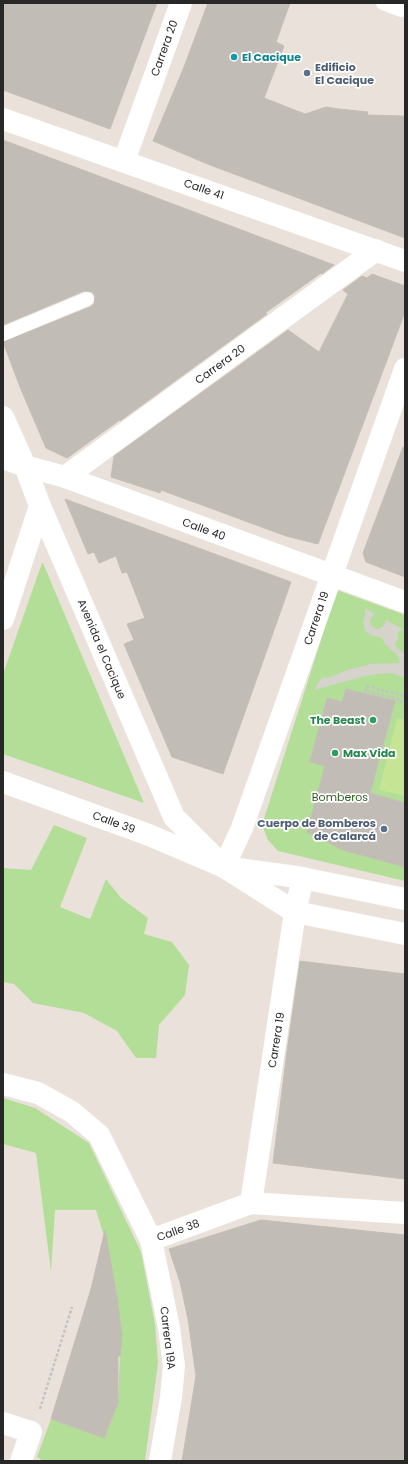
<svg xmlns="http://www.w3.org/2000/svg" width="408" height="1464" viewBox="0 0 408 1464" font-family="Poppins,sans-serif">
<rect width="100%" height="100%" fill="#eae2da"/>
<!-- green -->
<path fill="#b2de98" d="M42 563H43L144 803 3 754V674Z
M337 590 405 615V881L278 851 268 840 262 825Z
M54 825 87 838 60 907 90 919 106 879 121 898 148 918 144 934 172 942 189 965 185 995 159 1025 156 1058H136L117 1031 84 1013 33 1003 14 984 3 982V868L31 870Z
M3 1098 35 1108 89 1143 141 1252 155 1324 158 1363 145 1461H43L37 1457 51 1419 104 1438 118 1403 121 1327 109 1253 96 1210H55L51 1272 36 1153 3 1144Z"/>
<!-- pitch -->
<path fill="#c5e594" d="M397 718 405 720V796L379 790Z"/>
<!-- plaza -->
<path fill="#d6d2cc" d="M365 608 375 614 371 618 370 621 371 625 376 629H379L384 625 386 620 403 629 398 632V639L395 643 397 648 405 654V678L392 673 378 674 365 676 314 690 322 677 328 678 347 670 371 664 400 663 398 656 385 644 382 638 370 635 365 630 363 622 365 615Z"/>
<!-- building -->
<path fill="#c2bcb7" stroke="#c5beb4" d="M3 3H157L110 129 3 90Z
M208 3H290L276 42 284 46 264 98 305 114 326 107 339 109 368 112 367 115 405 116V238L210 165 153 141 184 67Z
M3 140 120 184 334 265 322 274 321 273 265 313 267 314 120 421 121 419 67 458 46 448 20 387 3 342 90 307 94 304 95 296 92 292 84 291 3 325Z
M372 274 405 286V312L318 544 286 536 161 490 160 493 111 477 114 456 288 330 319 352 348 294 343 290 362 276 367 278Z
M403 447H405V577L366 562 363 553Z
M65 499 291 582 223 774 172 757 124 644 134 640 127 624 145 618 127 572 122 573 116 556 99 563 94 552 88 554Z
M346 689 395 701 370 793 405 803V867L343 850 307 832 325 766 310 762 327 698 342 702Z
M300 961 405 974V1179L273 1163 287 1051Z
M261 1220 405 1235V1461H182L196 1376 188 1319 180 1282 169 1249Z
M105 1230 117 1297 122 1336 120 1356H118V1403L104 1438 51 1419 91 1289Z"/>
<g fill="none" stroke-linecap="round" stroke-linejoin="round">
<!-- path -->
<path stroke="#c3c3c3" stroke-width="2.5" stroke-dasharray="3 2" stroke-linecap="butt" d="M401 703V700L365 691 367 686 405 696
M40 1409 72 1307"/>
<!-- service -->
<path stroke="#fff" stroke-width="14" d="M383 3 401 10 405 9
M3 334 87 299"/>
<!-- minor -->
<path stroke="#fff" stroke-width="22" d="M124 161 181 3
M3 417 25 466 40 506 174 817 224 867
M3 458 25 466 65 477 405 602
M65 477 376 250
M3 619 40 506
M3 1084 38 1093 72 1112 99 1135 151 1240 169 1328 174 1366 171 1397 160 1461
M251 1203 295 912 303 878
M151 1240 251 1203 405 1213
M3 1423 31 1432 21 1461"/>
<!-- tertiary -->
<path stroke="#fff" stroke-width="22" d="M3 119 405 261
M405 369 242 828 224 867 297 877 405 899
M3 782 149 835 224 867 295 912 405 934"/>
</g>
<!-- markers -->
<circle fill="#0f9aa8" stroke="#fff" stroke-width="1.5" cx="234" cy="57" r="4"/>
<g fill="#5c6f8a" stroke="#fff" stroke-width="1.5">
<circle cx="307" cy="73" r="4"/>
<circle cx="384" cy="829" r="4"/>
</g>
<g fill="#2e9e5b" stroke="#fff" stroke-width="1.5">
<circle cx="373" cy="720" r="4"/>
<circle cx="335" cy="753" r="4"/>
</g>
<g text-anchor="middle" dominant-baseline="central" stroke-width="3.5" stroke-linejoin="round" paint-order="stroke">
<!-- street labels -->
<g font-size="11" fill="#282828" stroke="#fff">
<text transform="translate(164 48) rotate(-70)">Carrera 20</text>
<text transform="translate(204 189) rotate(19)">Calle 41</text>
<text transform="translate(220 364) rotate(-36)">Carrera 20</text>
<text transform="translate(204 529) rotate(20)">Calle 40</text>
<text transform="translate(316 618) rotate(-71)">Carrera 19</text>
<text transform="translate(102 649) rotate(67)">Avenida el Cacique</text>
<text transform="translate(114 822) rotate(20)">Calle 39</text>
<text transform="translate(276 1040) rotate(-81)">Carrera 19</text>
<text transform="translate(178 1230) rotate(-20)">Calle 38</text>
<text transform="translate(168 1338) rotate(83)">Carrera 19A</text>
</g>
<!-- culture labels -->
<g font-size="11" font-weight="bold" fill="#0d838f" stroke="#fff" text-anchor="start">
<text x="242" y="57">El Cacique</text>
</g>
<!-- service labels -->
<g font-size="11" font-weight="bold" fill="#4e5e75" stroke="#fff" text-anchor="start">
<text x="315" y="67">Edificio<tspan x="315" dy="13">El Cacique</tspan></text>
<text x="376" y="823" text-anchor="end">Cuerpo de Bomberos<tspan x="376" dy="13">de Calarcá</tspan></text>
</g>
<!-- leisure labels -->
<g font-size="11" font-weight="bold" fill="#27864d" stroke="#fff" text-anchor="end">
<text x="365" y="720">The Beast</text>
<text x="343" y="753" text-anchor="start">Max Vida</text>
</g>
<!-- park labels -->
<g font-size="11" fill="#2c601d" stroke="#fff">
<text x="340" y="797">Bomberos</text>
</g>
</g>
<!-- border -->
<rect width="408" height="1464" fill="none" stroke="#282828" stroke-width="8"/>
</svg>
